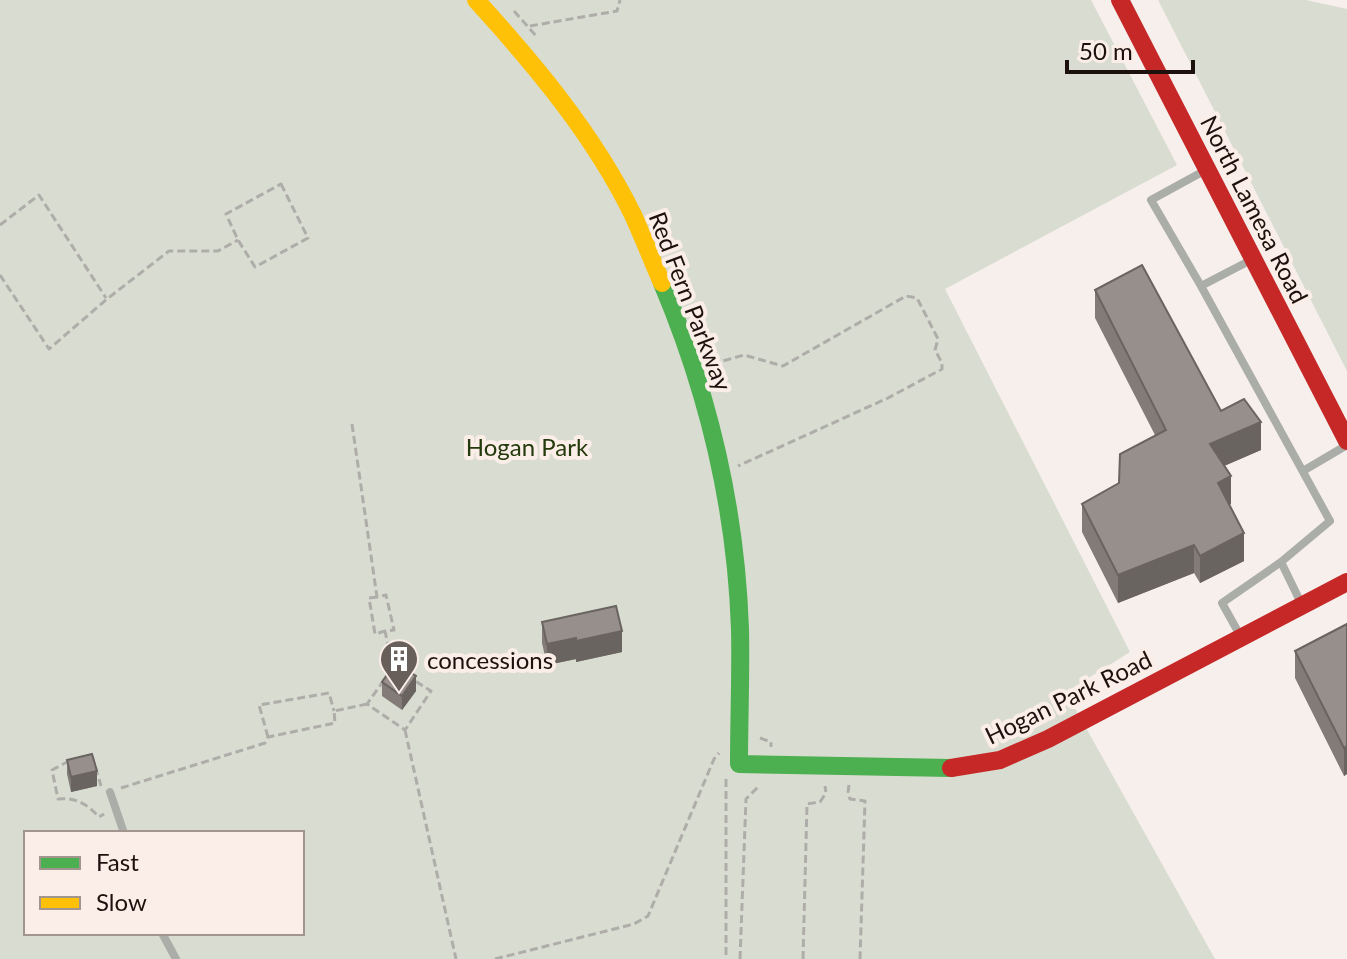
<svg xmlns="http://www.w3.org/2000/svg" width="1347" height="959" viewBox="0 0 1347 959" font-family="Lato,sans-serif">
<rect width="100%" height="100%" fill="#f6efeb"/>
<!-- green -->
<path fill="#d9dcd0" fill-rule="evenodd" d="M0 0H1091L1177 165 945 289 1130 652 1066 692 1215 959H0ZM26 833H302V933H26Z
M1158 0H1306L1347 9V371Z"/>
<g fill="none" stroke-linecap="round" stroke-linejoin="round">
<!-- path -->
<path stroke="#afadaa" stroke-width="3" stroke-dasharray="8 4" stroke-linecap="butt" d="M514 11 538 38
M530 26 617 11 620 0
M281 184 308 238 255 267 238 240 226 214Z
M0 225 39 195 106 298
M0 275 49 349 107 299 169 251H218L238 240
M712 364 744 355 783 366 906 296 917 298 938 339 935 350 942 363V369L888 398 738 466
M352 424 377 597 386 595 394 630 385 631 393 668
M377 597 369 598 375 634 385 631
M384 680 367 704 405 730 431 691 415 681
M405 730 456 959
M268 737 259 705 329 693 334 711
M760 738 771 742V747
M92 756 101 786
M69 761 52 770 58 799C76 797 87 804 99 817L104 814
M726 779V959
M849 785 848 793 850 799 865 801 860 959
M121 788 265 743 268 737 335 723 334 711 367 704
M495 959 634 924 648 916 714 759 719 753
M740 959 746 799 760 785
M803 959 807 804 820 802 826 793 825 786"/>
<!-- lane -->
<path stroke="#abada9" stroke-width="8" d="M1201 286 1151 200 1204 171
M1303 471 1347 445
M1281 562 1302 605
M1241 637 1222 603 1281 562 1330 521 1201 286 1253 259
M110 792 124 833
M162 933 176 959"/>
<!-- fast -->
<path stroke="#4caf50" stroke-width="18" d="M662 283C708 392 736 510 740 629 741 674 739 719 739 764L951 768"/>
<!-- slow -->
<path stroke="#ffc107" stroke-width="18" d="M476 0C535 65 594 135 633 215 643 237 652 260 662 283"/>
<!-- jam -->
<path stroke="#c62828" stroke-width="18" d="M1120 0 1347 441
M951 768 1000 760 1048 739 1347 582"/>
</g>
<!-- wall -->
<path fill="#827b78" d="M1095 290 1261 450 1224 466 1231 504 1229 505 1244 561 1200 583 1194 573 1118 603 1082 532V504L1119 483 1155 435 1095 318Z
M542 622 622 652 576 662V659L547 665 542 643Z
M1347 624V774L1344 776 1295 678V651Z
M382 682 416 691 402 710 382 696Z
M67 760 97 786 71 792 67 774Z"/>
<!-- shaded-wall -->
<path fill="#6a6461" d="M1261 422V450L1210 472V444Z
M1231 476V504L1218 511V483Z
M1244 533V561L1200 583V556Z
M1194 545V573L1118 603V575Z
M622 631V652L576 662V641Z
M576 638V659L547 665V644Z
M416 676V691L402 710V696Z
M1347 746V774L1344 776V748Z
M97 771V786L71 792V777Z"/>
<!-- building -->
<path fill="#978f8b" stroke="#6a6461" stroke-width="2" d="M1142 265 1221 411 1244 399 1261 422 1210 444 1231 476 1218 483 1244 533 1200 556 1194 545 1118 575 1082 504 1119 483 1120 454 1166 430 1095 290Z
M616 606 622 631 576 641V638L547 644 542 622Z
M1347 624V746L1344 748 1295 651Z
M396 662 416 676 402 696 382 682Z
M92 754 97 771 71 777 67 760Z"/>
<!-- icons -->
<defs>
<g id="building-pin" transform="scale(2)"><path d="M0 17L-7.5 6A9.5 9.5 0 1 1 7.5 6Z" fill="#685f5a" stroke="#fbede7"/><path d="M-4-6H4V6H1V3H-1V6H-4ZM-2.5-4.3h1.7v1.8h-1.7ZM.8-4.3h1.7v1.8H.8ZM-2.5-1h1.7V.8h-1.7ZM.8-1h1.7V.8H.8Z" fill="#fff"/></g>
</defs>
<g fill-rule="evenodd">
<use href="#building-pin" x="399" y="659"/>
</g>
<g text-anchor="middle" dominant-baseline="central" stroke-width="8" stroke-linejoin="round" paint-order="stroke">
<!-- street labels -->
<g font-size="24" fill="#1c110c" stroke="#fbede7">
<text transform="translate(1255 209) rotate(63)">North Lamesa Road</text>
<text transform="translate(691 301) rotate(69)">Red Fern Parkway</text>
<text transform="translate(1068 697) rotate(-26)">Hogan Park Road</text>
</g>
<!-- park labels -->
<g font-size="24" fill="#233a0c" stroke="#fbede7">
<text x="527" y="446">Hogan Park</text>
</g>
<!-- poi labels -->
<g font-size="24" fill="#1c110c" stroke="#fbede7" text-anchor="start">
<text x="427" y="659">concessions</text>
</g>
</g>
<!-- legend -->
<rect x="24" y="831" width="280" height="104" fill="#fbede7" stroke="#a2958f" stroke-width="2"/>
<rect x="40" y="857" width="40" height="12" fill="#4caf50" stroke="#a2958f" stroke-width="2"/>
<text x="96" y="871" font-size="24" fill="#1c110c">Fast</text>
<rect x="40" y="897" width="40" height="12" fill="#ffc107" stroke="#a2958f" stroke-width="2"/>
<text x="96" y="911" font-size="24" fill="#1c110c">Slow</text>
<!-- scale -->
<path d="M1067 60v12h126v-12" fill="none" stroke="#1c110c" stroke-width="4"/>
<text x="1079" y="60" font-size="24" fill="#1c110c" stroke="#fbede7" stroke-width="6" paint-order="stroke">50 m</text>
</svg>
